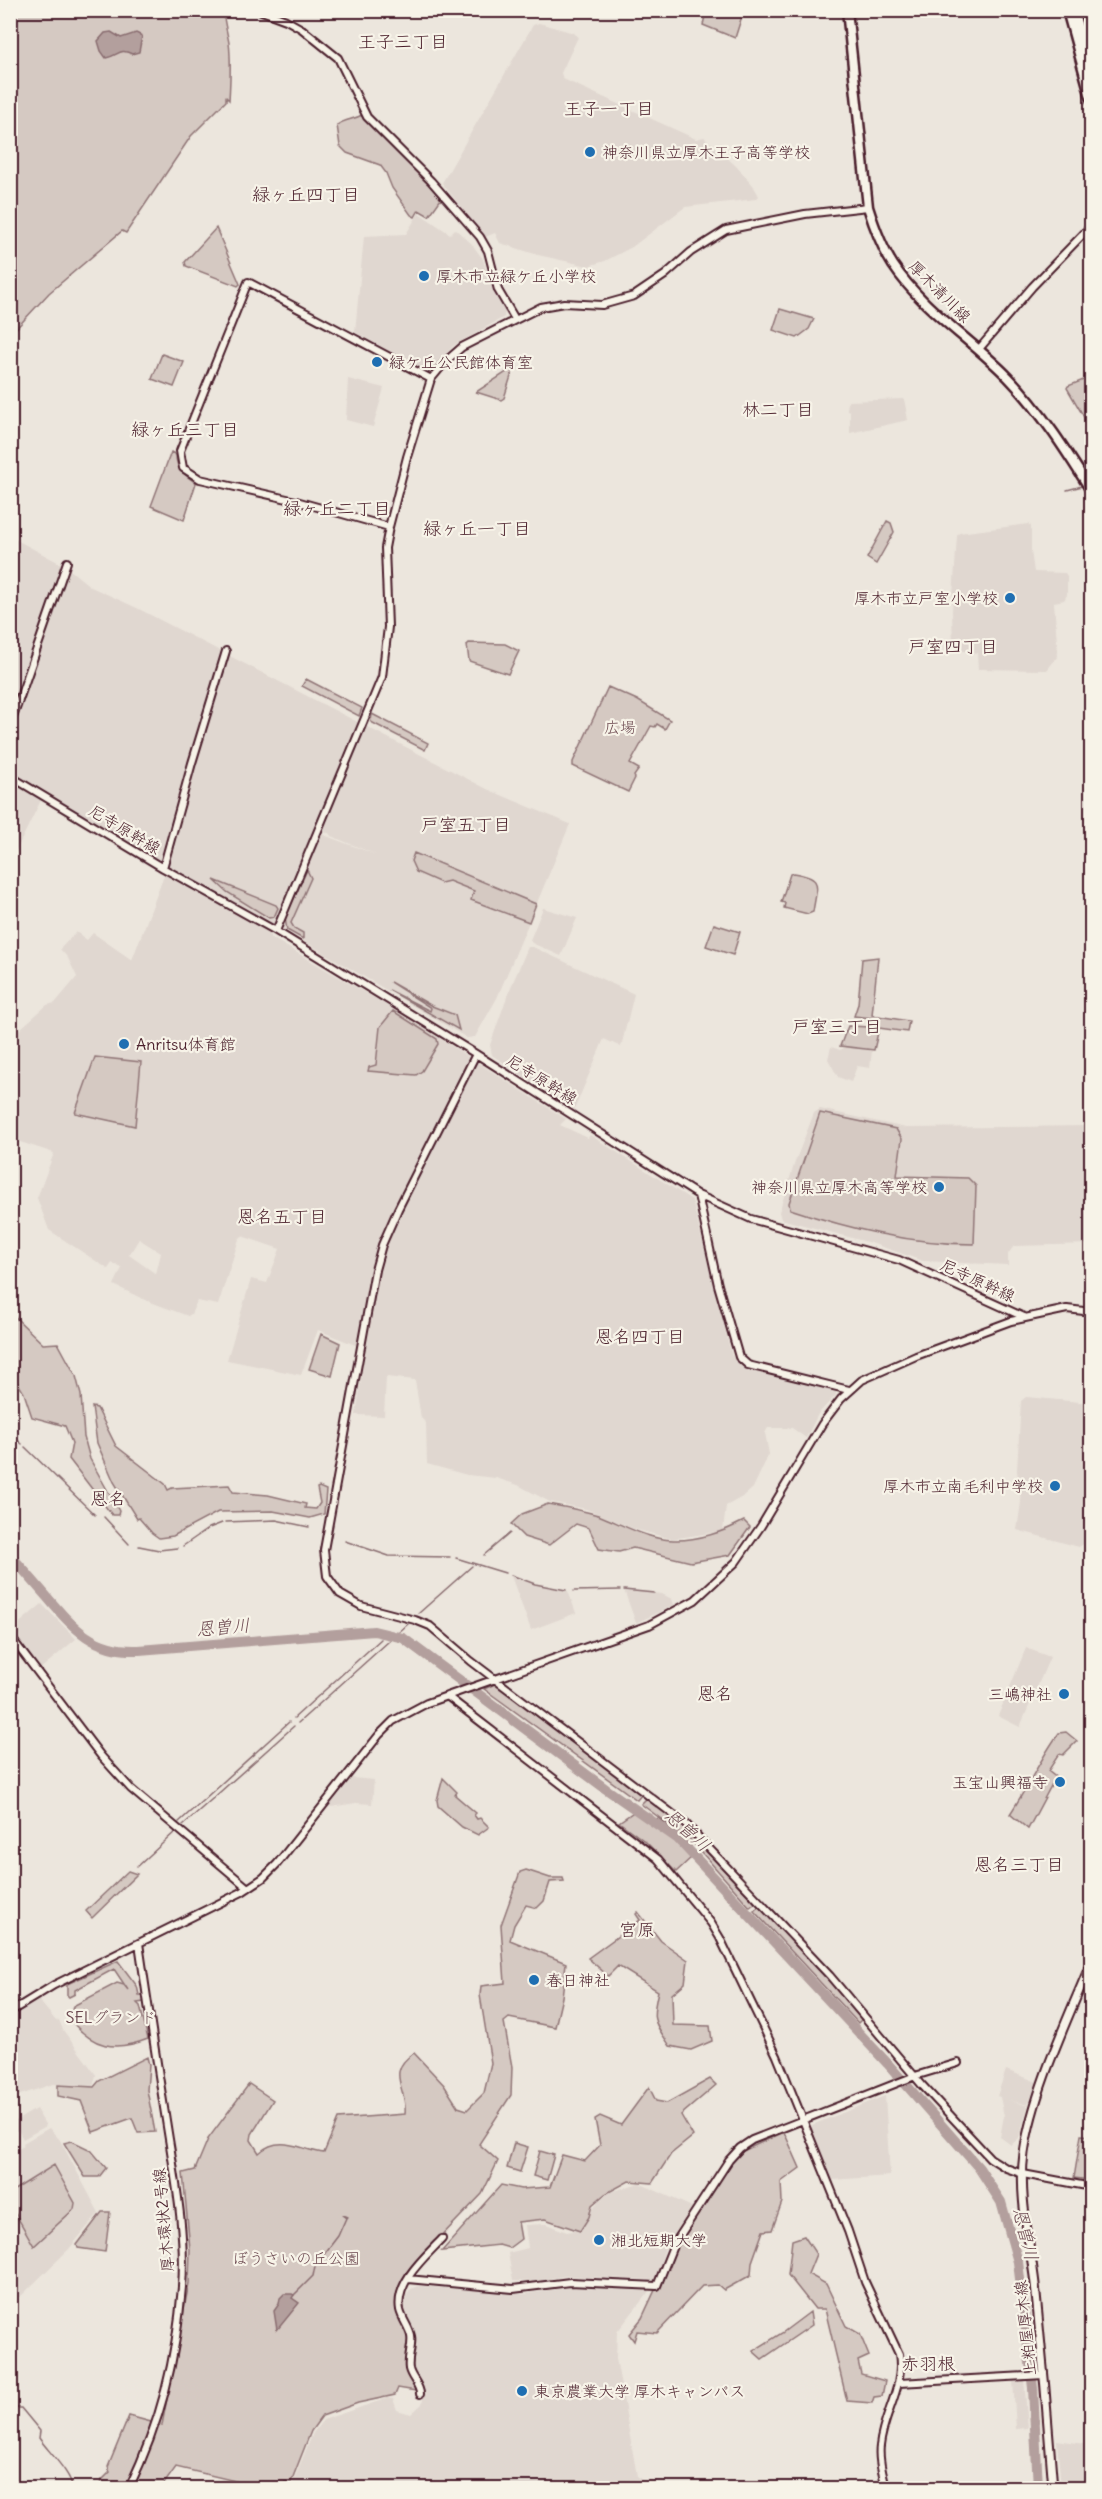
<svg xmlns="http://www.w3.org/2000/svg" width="1102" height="2499" viewBox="0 0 1102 2499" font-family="Delius,'Klee One',sans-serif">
<rect width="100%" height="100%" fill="#ece6dd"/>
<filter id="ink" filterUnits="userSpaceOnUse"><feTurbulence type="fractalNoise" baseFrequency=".0167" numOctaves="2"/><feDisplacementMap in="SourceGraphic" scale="12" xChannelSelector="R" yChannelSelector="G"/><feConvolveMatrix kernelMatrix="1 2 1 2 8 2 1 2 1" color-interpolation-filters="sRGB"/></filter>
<g filter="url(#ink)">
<!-- built -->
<path fill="#e0d7d0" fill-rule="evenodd" d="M539 23 574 33 578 37 561 73 563 79 696 139 704 137 736 166 753 185 759 196 756 199 685 207 632 247 605 261 588 266 538 255 500 243 495 233 485 237 442 183 533 25Z
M419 213 450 234 455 229 471 243 483 259 493 292 505 311 504 317 453 346 432 371 428 372 355 332 364 236 406 234Z
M348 379 384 388 373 427 346 420Z
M904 399 908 420 850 433V411L847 410 848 401Z
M1028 524 1031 526V551L1034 572 1065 573 1067 576V595L1064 600 1054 602 1058 656 1047 670 978 669 977 653 953 649 952 611 957 536 959 533Z
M11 537 65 566 91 587 137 608 487 789 570 824 497 998 475 1037 467 1038 282 928 321 834 377 855 331 836 329 833 319 832 270 937 395 1010 566 1119 560 1125 588 1138 590 1135 692 1200 732 1356 748 1370 829 1390 836 1392V1395L818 1414 806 1438 792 1428H768L765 1433 769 1454 753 1488 744 1496 726 1506 723 1531 672 1539 634 1529 586 1509 550 1502 518 1485 496 1478 467 1475 427 1464 426 1423 421 1418 415 1380 386 1377 384 1416 356 1415 365 1349 318 1330 301 1375 227 1360 251 1279 267 1283 280 1249 242 1236 239 1239 218 1305 197 1301 191 1314 188 1316 145 1300 114 1285 122 1268 112 1263 108 1269 49 1230 37 1198 54 1153 11 1139 10 1038 47 1005 55 1003 77 977 68 958 60 949 76 932 87 940 93 933 132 960 168 865 45 792 12 859 17 866V872L11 879ZM139 1239 161 1253 156 1274 129 1255Z
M543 908 577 918 561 956 532 943 530 940Z
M528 947H533L634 994 621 1047 604 1039 574 1110 492 1055 490 1045 508 994Z
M848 1046 872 1051 870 1068 857 1066 851 1082 838 1077 828 1059 831 1047 840 1050Z
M820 1109 906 1128 1090 1126 1092 1244 1014 1246 1008 1254V1265L923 1261 871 1243 781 1219 779 1212 795 1162 814 1113Z
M1026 1397 1091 1403V1539L1079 1547 1017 1530 1021 1502 1017 1470 1021 1401Z
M511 1576 534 1584 568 1591 576 1613 531 1630Z
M624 1590 662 1594 672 1599 674 1605 636 1623Z
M42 1604 76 1639 39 1670 11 1634 10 1618 17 1625Z
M1026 1648 1050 1657 1020 1727 998 1716Z
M352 1778 374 1780 372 1804 356 1803 331 1807 330 1805Z
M38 1999 56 2021 59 2020 63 2030 96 2075 93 2087 53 2084 11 2098V2019Z
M1006 2070 1037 2082 1028 2105 1008 2100 1028 2106 1019 2138 1011 2145 1000 2137 1004 2116 1000 2097 997 2096Z
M885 2096 890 2176 831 2180 810 2130 812 2125Z
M36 2109 46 2126 23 2139 18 2130 11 2134V2120L14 2122Z
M49 2128 60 2140 99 2213 69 2249 20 2297H17L11 2285V2153L24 2146 23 2143Z
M639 2183 692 2207 665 2248 655 2280 565 2276 533 2282 513 2281 508 2253 528 2248 525 2225 546 2224 567 2232 572 2231 607 2193Z
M417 2286 524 2294 568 2287 650 2290 617 2332 616 2358 637 2476 640 2478 642 2488H349L337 2483 335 2488H282L285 2484H292L313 2433 323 2420 388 2398 393 2399 397 2410 411 2414 422 2404 424 2395 411 2367 415 2339 405 2315 403 2306 406 2296 411 2289Z
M1013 2380H1024L1028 2428 1016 2429Z
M1057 2440 1091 2445V2488H1061Z"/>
<!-- green -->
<path fill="#d5c9c2" stroke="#907476" stroke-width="1.5" d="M11 11H223C224 21 227 32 229 43 231 58 230 84 229 100L226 97V101L191 136 126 233 122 231 49 293 11 334Z
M706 11H724L742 16 735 38 703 25Z
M362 115 398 148 441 199 429 216 419 210 415 217 411 215 392 188 386 173 380 165 347 153 340 146 337 125C346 119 353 120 362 115Z
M216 228 240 284 238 286 186 266 185 262Z
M780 309 814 319 809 329 797 338 773 330Z
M162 354 184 362 174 387 152 379Z
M511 369 513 370 504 398 501 400 476 392Z
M1091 377V429L1067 388 1068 386Z
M171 452 176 455C176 470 185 475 196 483L184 520 151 506Z
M887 521 891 523 894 532 876 564 867 558Z
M469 643 505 644 519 651 508 674 469 661 467 645Z
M306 679 362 708 359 716 302 686Z
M608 687 637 700 670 720 665 729 657 724 655 727 651 726 630 764 639 769 634 776 635 778 628 792 573 766V762Z
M372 714 428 743 425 750 371 722Z
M414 853 536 904 529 922 471 900 474 891 449 881 441 883 416 872 411 861Z
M307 870 311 878 291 923 294 928 303 933V939L287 930 285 918Z
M793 873C824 878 817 884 813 912L808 914 784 908 785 903 781 902 790 874Z
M214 880 276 905 278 908 274 917 269 918 227 892Z
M714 924 740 932 733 955 706 946Z
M878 957 872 1015 909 1021 907 1032 879 1028 874 1050 840 1046 848 1026 871 1027V1018L854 1016 858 1004 862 959Z
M390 982 432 1006 455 1015 459 1030 389 990 430 1011 431 1008Z
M393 1011 437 1039 438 1044 422 1071 416 1075 368 1071 369 1067 376 1065 380 1027Z
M95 1057 141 1062 135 1126 75 1113Z
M820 1113 896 1129 902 1139 897 1176 968 1178 976 1186 974 1244C911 1244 850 1229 790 1209L789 1203Z
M10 1309 17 1319 43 1344 58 1343 76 1376 81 1395 84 1437 90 1459 119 1511 118 1515H112L69 1459 72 1443 65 1426 32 1417 24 1393 11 1372Z
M321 1334 340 1343 332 1376 309 1369Z
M92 1407 97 1408 116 1446 165 1484 168 1490 172 1488 229 1485 233 1492 268 1495 306 1504 305 1508 316 1509 320 1503 317 1488 319 1487 326 1490 324 1514 310 1518 273 1511 218 1512 173 1536 159 1538 152 1533 139 1518 137 1519 114 1482 97 1443Z
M548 1504C565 1507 581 1510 598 1515 622 1524 646 1539 673 1540 696 1541 724 1532 744 1521L750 1527 730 1555 691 1562 633 1548 619 1552 599 1549 589 1528 576 1524 549 1545 524 1537 511 1524 522 1514Z
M495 1684 641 1790 642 1794 637 1800 484 1689Z
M1066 1732 1077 1741 1063 1755 1059 1754 1048 1771 1058 1779 1052 1784 1028 1829 1010 1814C1028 1787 1040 1759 1059 1733Z
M443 1778 457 1792 455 1795 476 1813 474 1815 477 1819 480 1818 489 1827 478 1835 462 1827 438 1806 437 1800Z
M647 1798H650L685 1825 757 1902 750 1907 687 1836H684L641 1804Z
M635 1811 653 1822 658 1818 691 1846 687 1851 692 1857 676 1872 646 1842 619 1822Z
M526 1870 550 1878H563L564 1881 550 1882 544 1901 537 1908 526 1905 514 1925 510 1940 566 1963 562 1997 555 2027 509 2018 504 2022 512 2067 511 2095 479 2144 498 2161 482 2194 408 2271 398 2288 397 2310 409 2336 406 2369 416 2391 398 2388 395 2395 358 2403 322 2416 311 2431 291 2482H285L280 2488H265L176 2467 161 2488H98L102 2480 110 2472 108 2467 129 2416 162 2425 189 2283 190 2249 183 2173 195 2170 208 2139 249 2084 273 2100 252 2134 251 2140 259 2153C280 2134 301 2150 324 2153L338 2119 405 2114C408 2088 384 2073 414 2053L444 2085 458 2107 467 2110 484 2093 491 2063 480 1995 481 1986 505 1983 501 1925 520 1872Z
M128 1871 137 1874 92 1918 86 1911Z
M760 1905 829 1977 862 2019 858 2023 754 1911Z
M638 1912 661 1941 688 1960 685 1983 672 1994 673 2025 710 2026 712 2041 691 2050 670 2046C653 2020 651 2021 658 1991L618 1966 608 1976 588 1958 640 1920 636 1914Z
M118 1961 137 1986 139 1995H143L144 2002 137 2003 140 2006 148 2039C115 2052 92 2048 70 2019L73 2006 117 1983 124 1985 128 1990 114 1969 75 1990V1994L69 1997 67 1995V1984Z
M147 2057 149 2065 147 2090 155 2132 138 2133 132 2118 93 2132 81 2101 58 2096V2085L94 2087 99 2081Z
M710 2079 716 2085 681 2115 693 2136 671 2154 652 2183 629 2181 605 2194 592 2205 589 2217 580 2231 545 2219 518 2222 521 2239 509 2248 499 2245 442 2251 501 2185 521 2189 550 2187 562 2155 585 2161 600 2145 595 2119 600 2116 621 2125 649 2087 656 2101 667 2103Z
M784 2132 800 2168 781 2182 782 2202 772 2230 763 2231 752 2262 751 2275 724 2290 718 2285 702 2286 657 2333 637 2331 634 2341 629 2334 642 2318 676 2245 720 2173 743 2151Z
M1081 2135 1091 2136V2180L1074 2178Z
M72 2141 91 2150 106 2168 99 2177H85L64 2143Z
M514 2143 528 2147 520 2172 507 2168Z
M540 2151 554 2155 547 2180 533 2176Z
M54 2165 75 2203 74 2209 34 2246 11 2206V2192Z
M102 2212H110L105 2252 78 2248 77 2245Z
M804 2236 816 2254 808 2274 826 2284 846 2326 860 2334 869 2356 858 2361 861 2374 885 2381 882 2396 874 2397 872 2403 847 2401 825 2309H815L788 2275 792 2240Z
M810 2312 812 2325 762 2359 753 2351 782 2333Z"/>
<!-- water -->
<path fill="#b39f9d" stroke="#896c6f" stroke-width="1.5" d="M111 32 121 38 136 33 142 36 139 52 132 54C120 47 118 56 106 58L101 51 98 41 105 33Z
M284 2294H292L294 2295 292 2298 299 2303 277 2330 274 2311 279 2304 280 2298Z"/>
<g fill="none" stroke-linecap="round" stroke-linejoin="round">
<!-- stream -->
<path stroke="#896c6f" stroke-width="1.5" d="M1067 490 1082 486
M10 1433 22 1444
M25 1447 95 1515
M104 1517 129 1544
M226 1522 276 1520 309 1527
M345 1541 389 1556 450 1557
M139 1546 159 1550 177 1548
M183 1546 209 1528 222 1523
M484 1555 510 1533
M456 1558 505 1573
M511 1575 535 1584 566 1590
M624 1590 654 1593
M574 1591 620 1590
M419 1613 472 1566
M382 1636 384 1633
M294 1718 381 1639
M298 1723 408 1624
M179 1822 289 1722
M183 1825 294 1726
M137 1867 176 1831
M294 2295 313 2276 315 2266 338 2236 346 2218 342 2215 347 2217
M10 2408H21L40 2431 39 2438C47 2450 73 2475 72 2488"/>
<!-- river -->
<path stroke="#b39f9d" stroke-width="10" d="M10 1555C23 1569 35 1583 47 1597 74 1629 94 1652 139 1650L374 1631 403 1638 606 1789 678 1839 888 2064 979 2168 1001 2202 1018 2262 1033 2388 1038 2488"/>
<!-- tertiary casing -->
<g stroke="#4a1f2b" stroke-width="10">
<path id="tertiary" d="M259 10 286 20 302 29 338 58 367 117 431 181 480 237 488 251 498 290 515 319
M979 349 1032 287 1092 225
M389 527 296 501 200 479 183 468 180 451 248 282 431 379
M10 726 67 562
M10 776 163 868 276 931 476 1054 698 1195 751 1219 899 1260 1024 1317
M163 868 192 763 226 651
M276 931 382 677 388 627 385 548 389 527 407 457 431 379 446 361 462 347 541 307 564 303 602 305 634 296 665 275 691 252 726 230 805 214 868 207
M476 1054 398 1209 382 1245 375 1270 324 1550 327 1576 340 1594 361 1606 415 1620 430 1626 471 1661 686 1824 830 1976 922 2085 990 2158 1006 2168 1023 2174 1092 2187
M698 1195 718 1285 739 1357 748 1365 849 1390
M10 1636 101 1756 131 1789 248 1888
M447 1696 658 1859 711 1923 720 1938 777 2056 848 2231 865 2282 899 2354C905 2387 883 2414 880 2446 878 2460 883 2475 886 2488
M10 2012 54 1985 242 1892 263 1878 277 1864 379 1735 393 1721 427 1703 649 1625 695 1600 736 1562 761 1526 822 1424 841 1399 862 1380 916 1356 1011 1321 1067 1309 1092 1312
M408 2279 513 2289 570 2282 657 2286 673 2246 729 2160 740 2148 752 2140 915 2076 958 2063
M899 2383 1044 2375
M420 2394C420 2385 411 2378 409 2369 407 2358 413 2347 411 2336 409 2327 402 2319 400 2310 395 2282 425 2257 442 2239
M129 2488C161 2421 176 2361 182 2287 186 2236 176 2183 168 2133 158 2070 148 2006 139 1943"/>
</g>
<!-- secondary casing -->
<g stroke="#4a1f2b" stroke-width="11">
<path id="secondary" d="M1053 2488C1048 2420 1042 2352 1035 2284 1030 2241 1018 2197 1024 2153 1033 2091 1068 2019 1092 1960"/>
</g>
<!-- primary casing -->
<g stroke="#4a1f2b" stroke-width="13">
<path id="primary" d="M847 10 868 207C874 226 882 248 893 265 923 310 971 339 1008 377 1041 411 1067 452 1092 492"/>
</g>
<!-- trunk casing -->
<g stroke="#4a1f2b" stroke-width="13">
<path id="trunk" d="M1067 10 1092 101
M1073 10 1092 74"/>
</g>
<!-- tertiary -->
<use href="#tertiary" stroke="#f7f3e8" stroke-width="6"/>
<!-- secondary -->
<use href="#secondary" stroke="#f7f3e8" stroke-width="7"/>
<!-- primary -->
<use href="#primary" stroke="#f7f3e8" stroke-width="8"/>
<!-- trunk -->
<use href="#trunk" stroke="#f7f3e8" stroke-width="8"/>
</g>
</g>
<!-- markers -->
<g fill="#1f6fb2" stroke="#f7f3e8" stroke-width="2">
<circle cx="590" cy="152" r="6"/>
<circle cx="424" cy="276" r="6"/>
<circle cx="377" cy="362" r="6"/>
<circle cx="1010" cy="598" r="6"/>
<circle cx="124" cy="1044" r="6"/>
<circle cx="939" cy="1187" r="6"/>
<circle cx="1055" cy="1486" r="6"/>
<circle cx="1064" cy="1694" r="6"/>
<circle cx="1060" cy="1782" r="6"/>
<circle cx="534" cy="1980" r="6"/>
<circle cx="599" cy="2240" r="6"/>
<circle cx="522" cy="2391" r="6"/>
</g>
<g text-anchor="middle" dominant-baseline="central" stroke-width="4.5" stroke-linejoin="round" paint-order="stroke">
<!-- poi labels -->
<g font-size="16" fill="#4a1f2b" stroke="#f7f3e8" text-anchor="start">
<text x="602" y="152">神奈川県立厚木王子高等学校</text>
<text x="436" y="276">厚木市立緑ケ丘小学校</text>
<text x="389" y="362">緑ケ丘公民館体育室</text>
<text x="998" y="598" text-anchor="end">厚木市立戸室小学校</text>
<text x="136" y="1044">Anritsu体育館</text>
<text x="927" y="1187" text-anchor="end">神奈川県立厚木高等学校</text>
<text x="1043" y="1486" text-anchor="end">厚木市立南毛利中学校</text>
<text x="1052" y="1694" text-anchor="end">三嶋神社</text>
<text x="1048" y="1782" text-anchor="end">玉宝山興福寺</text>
<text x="546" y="1980">春日神社</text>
<text x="611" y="2240">湘北短期大学</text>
<text x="534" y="2391">東京農業大学 厚木キャンパス</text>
</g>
<!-- street labels -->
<g font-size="16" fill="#4a1f2b" stroke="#f7f3e8">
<text transform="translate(940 291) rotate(45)">厚木清川線</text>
<text transform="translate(125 829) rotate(31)">尼寺原幹線</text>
<text transform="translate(542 1079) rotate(32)">尼寺原幹線</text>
<text transform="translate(978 1280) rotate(25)">尼寺原幹線</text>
<text transform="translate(163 2220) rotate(-95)">厚木環状2号線</text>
<text transform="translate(1025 2328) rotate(-96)">上粕屋厚木線</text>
</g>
<!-- park labels -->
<g font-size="16" fill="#6d4a51" stroke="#f7f3e8">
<text x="620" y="727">広場</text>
<text x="111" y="2017">SELグランド</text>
<text x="296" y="2258">ぼうさいの丘公園</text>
</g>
<!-- neighbourhood labels -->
<g font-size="18" fill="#4a1f2b" stroke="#f7f3e8">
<text x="403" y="41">王子三丁目</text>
<text x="609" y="108">王子一丁目</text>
<text x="306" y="194">緑ヶ丘四丁目</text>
<text x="778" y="409">林二丁目</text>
<text x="185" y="429">緑ヶ丘三丁目</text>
<text x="337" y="508">緑ヶ丘二丁目</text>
<text x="477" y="528">緑ヶ丘一丁目</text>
<text x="953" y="646">戸室四丁目</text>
<text x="466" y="824">戸室五丁目</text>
<text x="837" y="1026">戸室三丁目</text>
<text x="282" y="1216">恩名五丁目</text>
<text x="640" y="1336">恩名四丁目</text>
<text x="108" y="1498">恩名</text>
<text x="715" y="1693">恩名</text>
<text x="1019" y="1864">恩名三丁目</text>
<text x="637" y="1929">宮原</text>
<text x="928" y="2363">赤羽根</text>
</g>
<!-- water labels -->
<g font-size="18" font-style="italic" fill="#6f4c53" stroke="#f7f3e8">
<text transform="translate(223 1627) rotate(-5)">恩曽川</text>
<text transform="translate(688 1830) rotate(42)">恩曽川</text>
<text transform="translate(1026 2234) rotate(76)">恩曽川</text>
</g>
</g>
<!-- margin -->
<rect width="1102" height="2499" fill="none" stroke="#f7f3e8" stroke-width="36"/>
<rect x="18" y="18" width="1066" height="2463" fill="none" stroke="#4a1f2b" stroke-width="2" filter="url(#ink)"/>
</svg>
